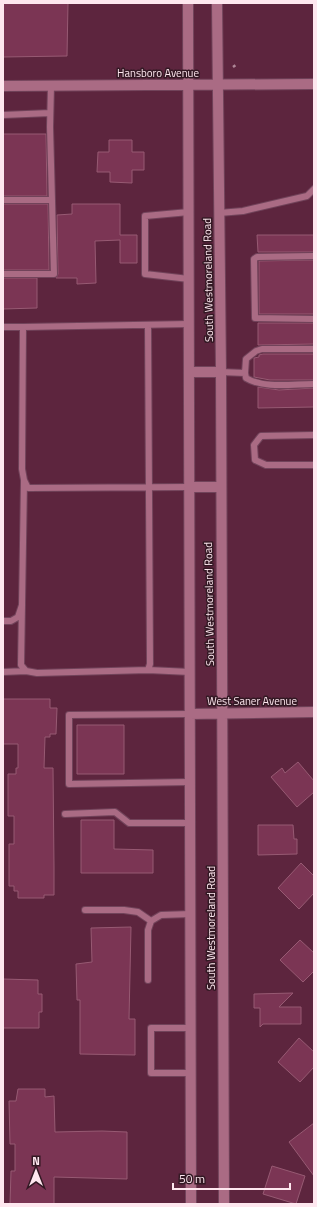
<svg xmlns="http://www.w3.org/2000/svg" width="317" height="1207" viewBox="0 0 317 1207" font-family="'Titillium Web',sans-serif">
<rect width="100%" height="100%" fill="#5d253e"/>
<!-- building -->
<path fill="#7b3554" stroke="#975a73" d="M3 3H68L67 56 3 57Z
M3 134H46L47 196H3Z
M109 140H132V152H144V170H132V183L110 182V172H97L98 152H109Z
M3 204H48L49 270H3Z
M72 204H120V235H137V263H120V240L95 241 96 283 77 284V278H56L58 274 57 215 72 214Z
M257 235H314V252H258Z
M314 260V314H259V261Z
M3 278H37V308L3 309Z
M258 323H314V344L258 345Z
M263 354H314V380H270L254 377V358L259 357V355Z
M258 387 279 390 314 388V407L258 408Z
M3 699H50V708H57L56 734H50V737H45L44 768H53L54 867V895H44V898H18V891H14V886H9V844H14V816H8V774H16V768H18V744H3Z
M77 725H124V774H77Z
M298 762 314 781V792L297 807 271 777 282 768 285 773Z
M81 820H114V849L153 850V873H81Z
M258 825H293L294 839H297V854L258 855Z
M301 863 314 876V893L299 909 278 888Z
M131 927 129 1019H135V1055L80 1054V1000H77L76 964 92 962 91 928Z
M300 940 314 953V971L303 982 280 960Z
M3 979 38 980V994H42V1012H39V1028H3Z
M293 993 279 1007H301V1024H263L260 1027V1008H254V994Z
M299 1038 314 1052V1067L300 1082 278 1062Z
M18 1089H45V1097L54 1096 55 1132 102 1131 127 1132V1179L54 1177V1204H10L11 1171H15V1144H10L9 1101H16Z
M314 1123V1176L289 1142Z
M272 1166 305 1176 296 1204 263 1194Z"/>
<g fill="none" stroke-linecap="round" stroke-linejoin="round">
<!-- lane casing -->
<g stroke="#71435a" stroke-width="8">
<path id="lane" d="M3 115 50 113
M3 200H52
M189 212 145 216V274L189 279
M219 213 243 211 307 196 314 189
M314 256 257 257 254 259 255 318 314 319
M3 274H54L50 127 51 86
M189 324 23 327 22 469 24 480 28 488 190 487
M3 327H23
M221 372 245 373 246 359 256 351 262 349H314
M245 373 246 378C264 389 293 384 314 384
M314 435 261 436 254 445 255 460 266 465H314
M22 605 21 665 26 671 37 673 148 670 150 664 148 325
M3 621H11L18 617 22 605 24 481
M148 670 190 672
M3 672 26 671
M190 714 69 715V784L190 782
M65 814 115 812 129 823H190
M85 910H124L138 912 151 921
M148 980V930L151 921 161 915 191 914
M191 1028H151V1073H191"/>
</g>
<!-- secondary casing -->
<g stroke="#71435a" stroke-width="12">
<path id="secondary" d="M188 3 191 1204
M217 3 221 372 224 1204
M3 86 314 84
M189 372H221
M190 487H221
M190 714 314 712"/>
</g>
<!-- path -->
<path stroke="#ae8797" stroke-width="2.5" stroke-dasharray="3 2" stroke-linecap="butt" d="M233 67 237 64"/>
<!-- lane -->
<use href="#lane" stroke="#aa6b84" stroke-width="6"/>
<!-- secondary -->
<use href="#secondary" stroke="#aa6b84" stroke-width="10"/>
</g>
<g text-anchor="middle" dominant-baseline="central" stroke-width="3" stroke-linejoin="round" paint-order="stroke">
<!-- street labels -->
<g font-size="11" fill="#fee7ef" stroke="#331924">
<text x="158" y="73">Hansboro Avenue</text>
<text transform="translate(208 280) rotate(-91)">South Westmoreland Road</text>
<text transform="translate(209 604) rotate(-91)">South Westmoreland Road</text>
<text x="252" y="701">West Saner Avenue</text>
<text transform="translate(211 928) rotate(-90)">South Westmoreland Road</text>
</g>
</g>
<!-- border -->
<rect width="317" height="1207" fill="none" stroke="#fee7ef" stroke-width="8"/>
<!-- north arrow -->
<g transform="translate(36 1171)" stroke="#331924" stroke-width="3" paint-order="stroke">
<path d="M0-3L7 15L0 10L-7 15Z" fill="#fee7ef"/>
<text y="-6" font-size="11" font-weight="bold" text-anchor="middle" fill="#fee7ef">N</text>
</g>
<!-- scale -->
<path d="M173 1183v6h117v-6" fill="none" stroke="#fee7ef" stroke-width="2"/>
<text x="179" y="1183" font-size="12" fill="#fee7ef" stroke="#331924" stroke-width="3" paint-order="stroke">50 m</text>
</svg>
